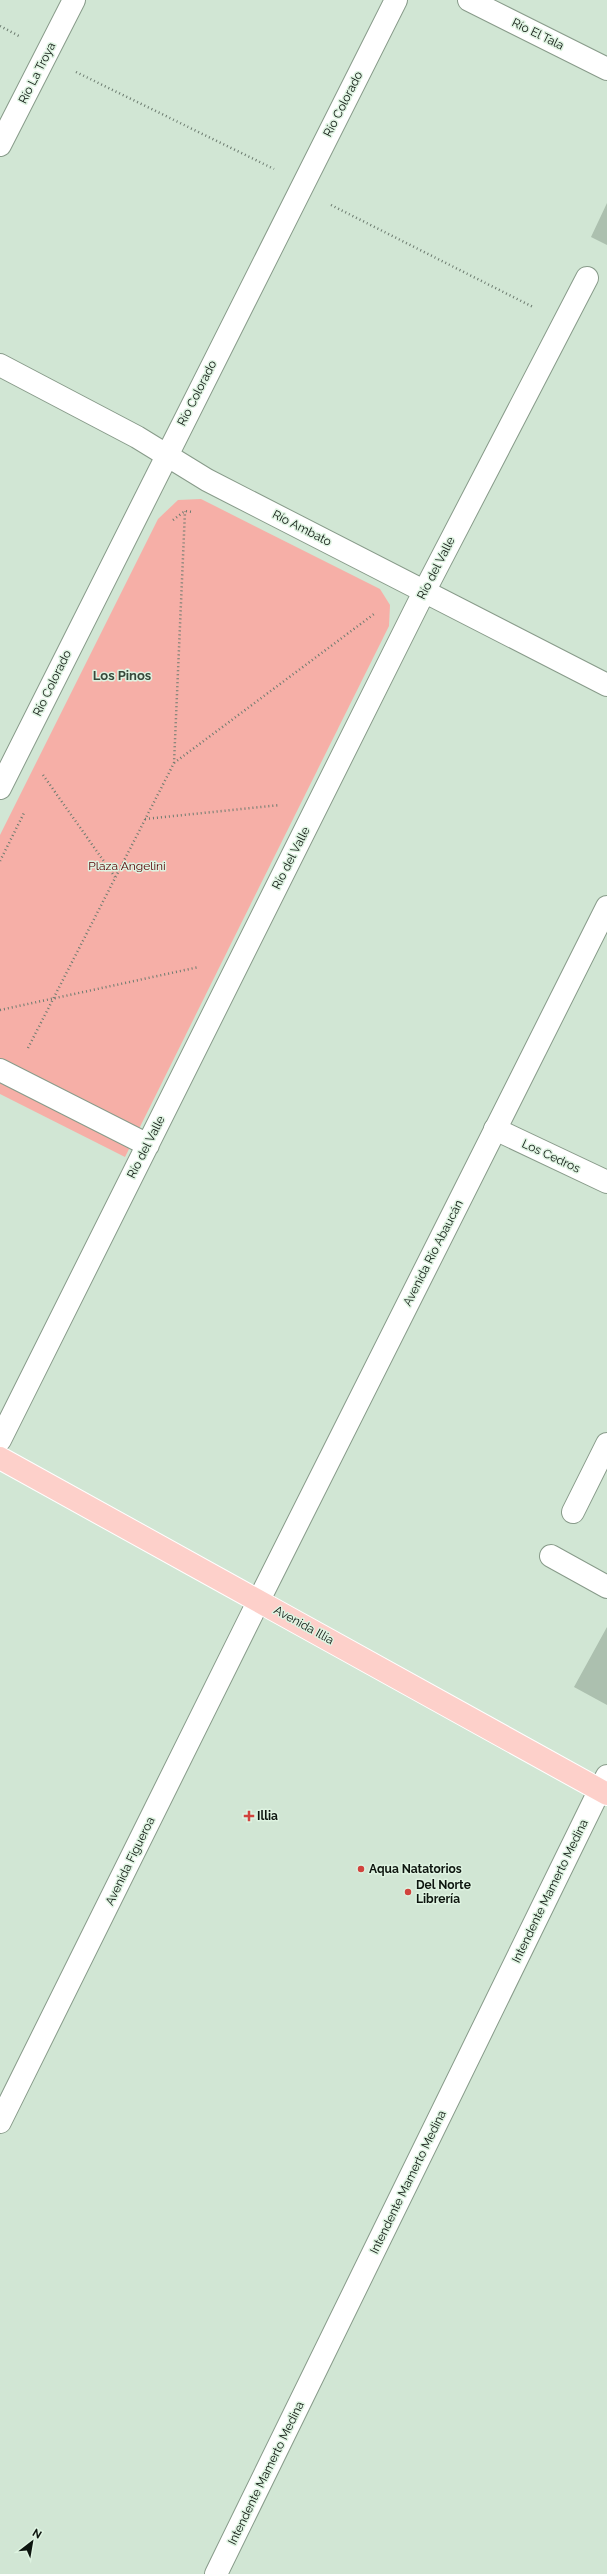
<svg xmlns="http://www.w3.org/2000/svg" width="607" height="2574" viewBox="0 0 607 2574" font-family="Raleway,sans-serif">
<rect width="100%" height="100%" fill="#d1e6d4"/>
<!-- green -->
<path fill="#f6afa7" d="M201 499 380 589 390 605 389 626 125 1157 0 1094V835L158 519 178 500Z"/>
<!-- building -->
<path fill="#acc0af" d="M607 203V245L591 237Z
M607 1627V1705L574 1687Z"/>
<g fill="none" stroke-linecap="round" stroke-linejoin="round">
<!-- service casing -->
<g stroke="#889b8a" stroke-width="24">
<path id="service" d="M573 1512 607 1444
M551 1556 607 1587
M600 1789 607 1776"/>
</g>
<!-- minor casing -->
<g stroke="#889b8a" stroke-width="24">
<path id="minor" d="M469 0 607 69
M0 145 74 0
M0 365 137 437 207 480 607 685
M0 788 396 0
M0 1070 148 1145
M495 1129 607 1182
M0 1440 424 592 587 278
M216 2574 600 1789"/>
</g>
<!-- tertiary casing -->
<g stroke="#889b8a" stroke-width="24">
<path id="tertiary" d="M259 1600 607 907"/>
</g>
<!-- secondary casing -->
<g stroke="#889b8a" stroke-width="24">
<path id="secondary" d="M0 2122 259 1600"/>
</g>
<!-- primary casing -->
<g stroke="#fff" stroke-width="24">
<path id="primary" d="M0 1458 607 1794"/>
</g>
<!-- path -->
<path stroke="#6c7b6f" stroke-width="2.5" stroke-dasharray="1 3" stroke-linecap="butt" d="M0 26 19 36
M76 72 274 169
M331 205 533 307
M173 520 185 511 193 512
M174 763 374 614
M43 775 115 877
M145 819 280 805
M0 861 24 813
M0 1010 199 967
M28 1048 174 763 185 511"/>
<!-- service -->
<use href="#service" stroke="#fff" stroke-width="22"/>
<!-- minor -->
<use href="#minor" stroke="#fff" stroke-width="22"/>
<!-- tertiary -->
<use href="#tertiary" stroke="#fff" stroke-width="22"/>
<!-- secondary -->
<use href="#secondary" stroke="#fff" stroke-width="22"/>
<!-- primary -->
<use href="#primary" stroke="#fdd0ca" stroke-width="22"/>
</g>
<!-- markers -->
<g fill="#d1433d" stroke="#def3e1" stroke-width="1.5">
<path d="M247 1810h4v4h4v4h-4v4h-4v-4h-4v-4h4z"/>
<circle cx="361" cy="1869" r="4"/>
<circle cx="408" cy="1892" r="4"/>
</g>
<g text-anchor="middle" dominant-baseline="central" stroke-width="3" stroke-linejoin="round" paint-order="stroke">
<!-- street labels -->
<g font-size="12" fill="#0d150f" stroke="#def3e1">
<text transform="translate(538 34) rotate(26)">Río El Tala</text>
<text transform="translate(37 73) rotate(-63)">Río La Troya</text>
<text transform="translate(343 104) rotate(-63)">Río Colorado</text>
<text transform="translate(197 393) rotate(-63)">Río Colorado</text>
<text transform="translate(302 528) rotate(27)">Río Ambato</text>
<text transform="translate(436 568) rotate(-63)">Río del Valle</text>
<text transform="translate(52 683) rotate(-64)">Río Colorado</text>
<text transform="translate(291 858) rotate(-63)">Río del Valle</text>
<text transform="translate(146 1147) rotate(-63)">Río del Valle</text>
<text transform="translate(551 1156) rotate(25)">Los Cedros</text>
<text transform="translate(433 1253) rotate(-63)">Avenida Río Abaucán</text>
<text transform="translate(304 1625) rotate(29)">Avenida Illia</text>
<text transform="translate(130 1861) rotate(-64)">Avenida Figueroa</text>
<text transform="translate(550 1891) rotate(-64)">Intendente Mamerto Medina</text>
<text transform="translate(408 2182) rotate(-64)">Intendente Mamerto Medina</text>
<text transform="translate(266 2473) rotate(-64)">Intendente Mamerto Medina</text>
</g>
<!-- park labels -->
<g font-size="12" fill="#550004" stroke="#def3e1">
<text x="127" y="866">Plaza Angelini</text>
</g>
<!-- poi labels -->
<g font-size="12" font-weight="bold" fill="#0d150f" stroke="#def3e1" text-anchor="start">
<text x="257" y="1816">Illia</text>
<text x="369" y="1869">Aqua Natatorios</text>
<text x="416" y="1885">Del Norte<tspan x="416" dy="14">Librería</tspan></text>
</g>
<!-- neighbourhood labels -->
<g font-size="13" font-weight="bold" fill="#37483a" stroke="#def3e1">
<text x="122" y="675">Los Pinos</text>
</g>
</g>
<!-- north arrow -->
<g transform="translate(32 2542) rotate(31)" stroke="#def3e1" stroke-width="3" paint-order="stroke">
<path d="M0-3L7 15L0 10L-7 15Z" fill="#0d150f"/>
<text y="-6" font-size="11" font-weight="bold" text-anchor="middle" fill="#0d150f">N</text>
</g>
</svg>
